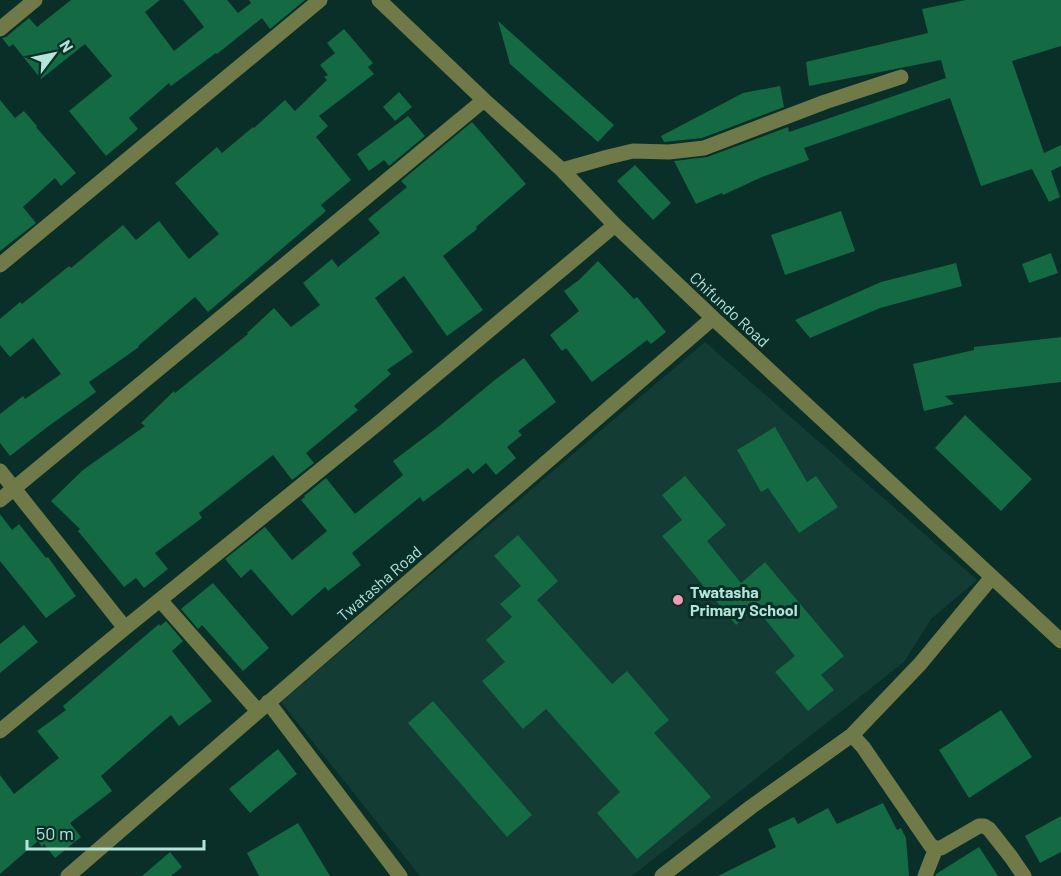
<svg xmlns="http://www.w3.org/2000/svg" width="1061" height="876" viewBox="0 0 1061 876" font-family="Barlow,sans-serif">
<rect width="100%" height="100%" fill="#092f28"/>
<!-- built -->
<path fill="#133c34" d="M705 342 977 580 931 619 904 662 632 876H420L281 702Z"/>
<!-- building -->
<path fill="#136a43" d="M71 0H160L145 12 174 51 204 27 183 0H227L238 13 251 3 249 0H305L270 29 262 18 217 54 216 53 171 86 169 83 129 118 138 129 106 156 69 111 112 76 85 44 41 79 13 44 9 47 2 38 6 37 29 18 37 27Z
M966 0H1061V46L1012 61 1044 153 1061 145V166L1051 171 1060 197 1049 202 1032 169 981 186 950 98 804 148 809 160 762 177 723 195 722 193 696 204 674 161 707 157 788 127 789 132 946 78 941 60 809 86 806 62 928 33 922 9Z
M498 21 614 125 598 142 510 64Z
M344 29 373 63 368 67 374 74 319 116 328 126 316 137 351 180 321 205 326 211 208 312 195 297 138 346 139 347 89 382 96 392 46 428 10 456 0 443V414L23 396 25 399 61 374 33 338 10 357 0 345V319L20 302 22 304 69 266 71 268 123 225 136 240 159 221 189 259 219 234 175 183 217 147 222 153 253 127 254 128 285 100 295 111 327 80 324 77 328 75 320 65 335 53 327 43Z
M780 86 784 107 702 138 664 142 661 136 743 93Z
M399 92 412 107 395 121 383 107Z
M0 100 15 118 24 111 37 126 36 127 76 173 61 186 55 178 23 207 36 223 0 251Z
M408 116 425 136 389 166 384 160 369 171 357 154Z
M472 122 526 184 476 227 477 229 443 256 483 310 447 336 404 276 375 298 413 352 387 370 391 374 354 406 358 410 306 453 314 463 292 480 273 455 199 513 202 518 155 553 168 569 144 588 136 578 124 587 78 531 80 529 51 501 83 470 145 426 141 423 174 391 175 393 248 334 247 333 274 308 291 327 320 305 303 283 332 259 338 267 380 233 368 219 407 187 401 181Z
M635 165 671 203 653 220 617 181Z
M841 211 855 251 785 275 771 235Z
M1051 253 1058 273 1029 283 1022 264Z
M598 261 634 299 637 297 666 332 651 344 647 340 592 382 566 348 562 351 550 335 579 311 564 291 579 280Z
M956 263 962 286 880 308 810 338 795 320 881 282Z
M1061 337V382L945 396 954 404 924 411 913 364 974 350V347Z
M524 358 556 402 518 431 522 435 507 447 516 458 496 475 486 463 473 474 468 468 423 502 420 497 352 553 361 565 328 591 325 587 292 616 251 569 241 578 225 559 265 527 292 560 327 531 301 500 305 497 304 496 326 478 355 514 403 475 393 461 438 427 496 379Z
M965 415 1032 479 1001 511 935 448Z
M775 427 807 482 816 476 838 507 799 533 768 488 761 492 737 450Z
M685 476 726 525 707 541 741 583 765 562 844 656 821 675 834 690 808 711 775 672 795 656 756 608 736 625 662 536 682 520 662 495Z
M0 514 12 530 19 524 46 558 48 557 76 596 46 618 0 561Z
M518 535 558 581 537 600 612 684 627 671 669 720 654 733 711 797 637 859 597 813 620 792 546 709 523 729 482 681 505 662 486 640 512 617 500 604 521 586 494 556Z
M213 583 269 648 243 671 202 625 198 629 181 609Z
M166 621 183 641 172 651 212 701 179 726 171 715 101 776 112 791 70 823 81 837 55 858 44 844 42 847 38 841 0 874V775L14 794 59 758 37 731 66 710 63 706 159 624 160 626Z
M24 625 38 642 0 673V644Z
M433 701 532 815 507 837 408 723Z
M1001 710 1032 757 969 798 939 750Z
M278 749 297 774 250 813 229 789Z
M883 803 897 830 901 828 906 838 909 876H718L776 847 768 829 794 817 798 824 828 808 837 824Z
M1061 816V852L1040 863 1025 836Z
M298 823 330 876H259L247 853Z
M979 847 998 876H935L936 874Z
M170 852 182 867 171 876H142Z"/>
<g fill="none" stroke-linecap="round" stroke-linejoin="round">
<!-- minor -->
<path stroke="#707a48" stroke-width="15" d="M379 0 484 100 562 170 615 225 713 318 1061 641
M0 29 35 0
M562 170 608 157 633 151 669 152 704 148 825 102 901 77
M0 265 320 0
M0 471 125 628
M0 500 484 100
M160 600 258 711
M268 702 400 876
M0 731 125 628 376 425 615 225
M852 735 863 747 931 846 936 848H941L979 826H984L989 829 1011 857 1024 876
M68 876 713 318
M662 876 751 807 852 735 920 664 992 577
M925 876 936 848"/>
</g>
<!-- markers -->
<circle fill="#f09ab7" stroke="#092f28" stroke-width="2" cx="678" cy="600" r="6"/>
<g text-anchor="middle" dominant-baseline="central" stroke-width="6" stroke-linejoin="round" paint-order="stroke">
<!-- street labels -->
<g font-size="16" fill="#b3e5d9" stroke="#092f28">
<text transform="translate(730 309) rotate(43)">Chifundo Road</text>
<text transform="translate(379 583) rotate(-41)">Twatasha Road</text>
</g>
<!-- poi labels -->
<g font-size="16" font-weight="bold" fill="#b3e5d9" stroke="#092f28" text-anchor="start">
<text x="690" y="591">Twatasha<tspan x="690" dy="18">Primary School</tspan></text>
</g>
</g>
<!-- north arrow -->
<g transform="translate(54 54) rotate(58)" stroke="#092f28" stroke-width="4.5" paint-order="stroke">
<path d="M0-4.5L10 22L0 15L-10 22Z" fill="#b3e5d9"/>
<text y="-9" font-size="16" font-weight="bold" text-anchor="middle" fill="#b3e5d9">N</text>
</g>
<!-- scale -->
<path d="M27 840v9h177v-9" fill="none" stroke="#b3e5d9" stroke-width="3"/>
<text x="36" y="840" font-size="18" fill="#b3e5d9" stroke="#092f28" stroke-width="4.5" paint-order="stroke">50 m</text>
</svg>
